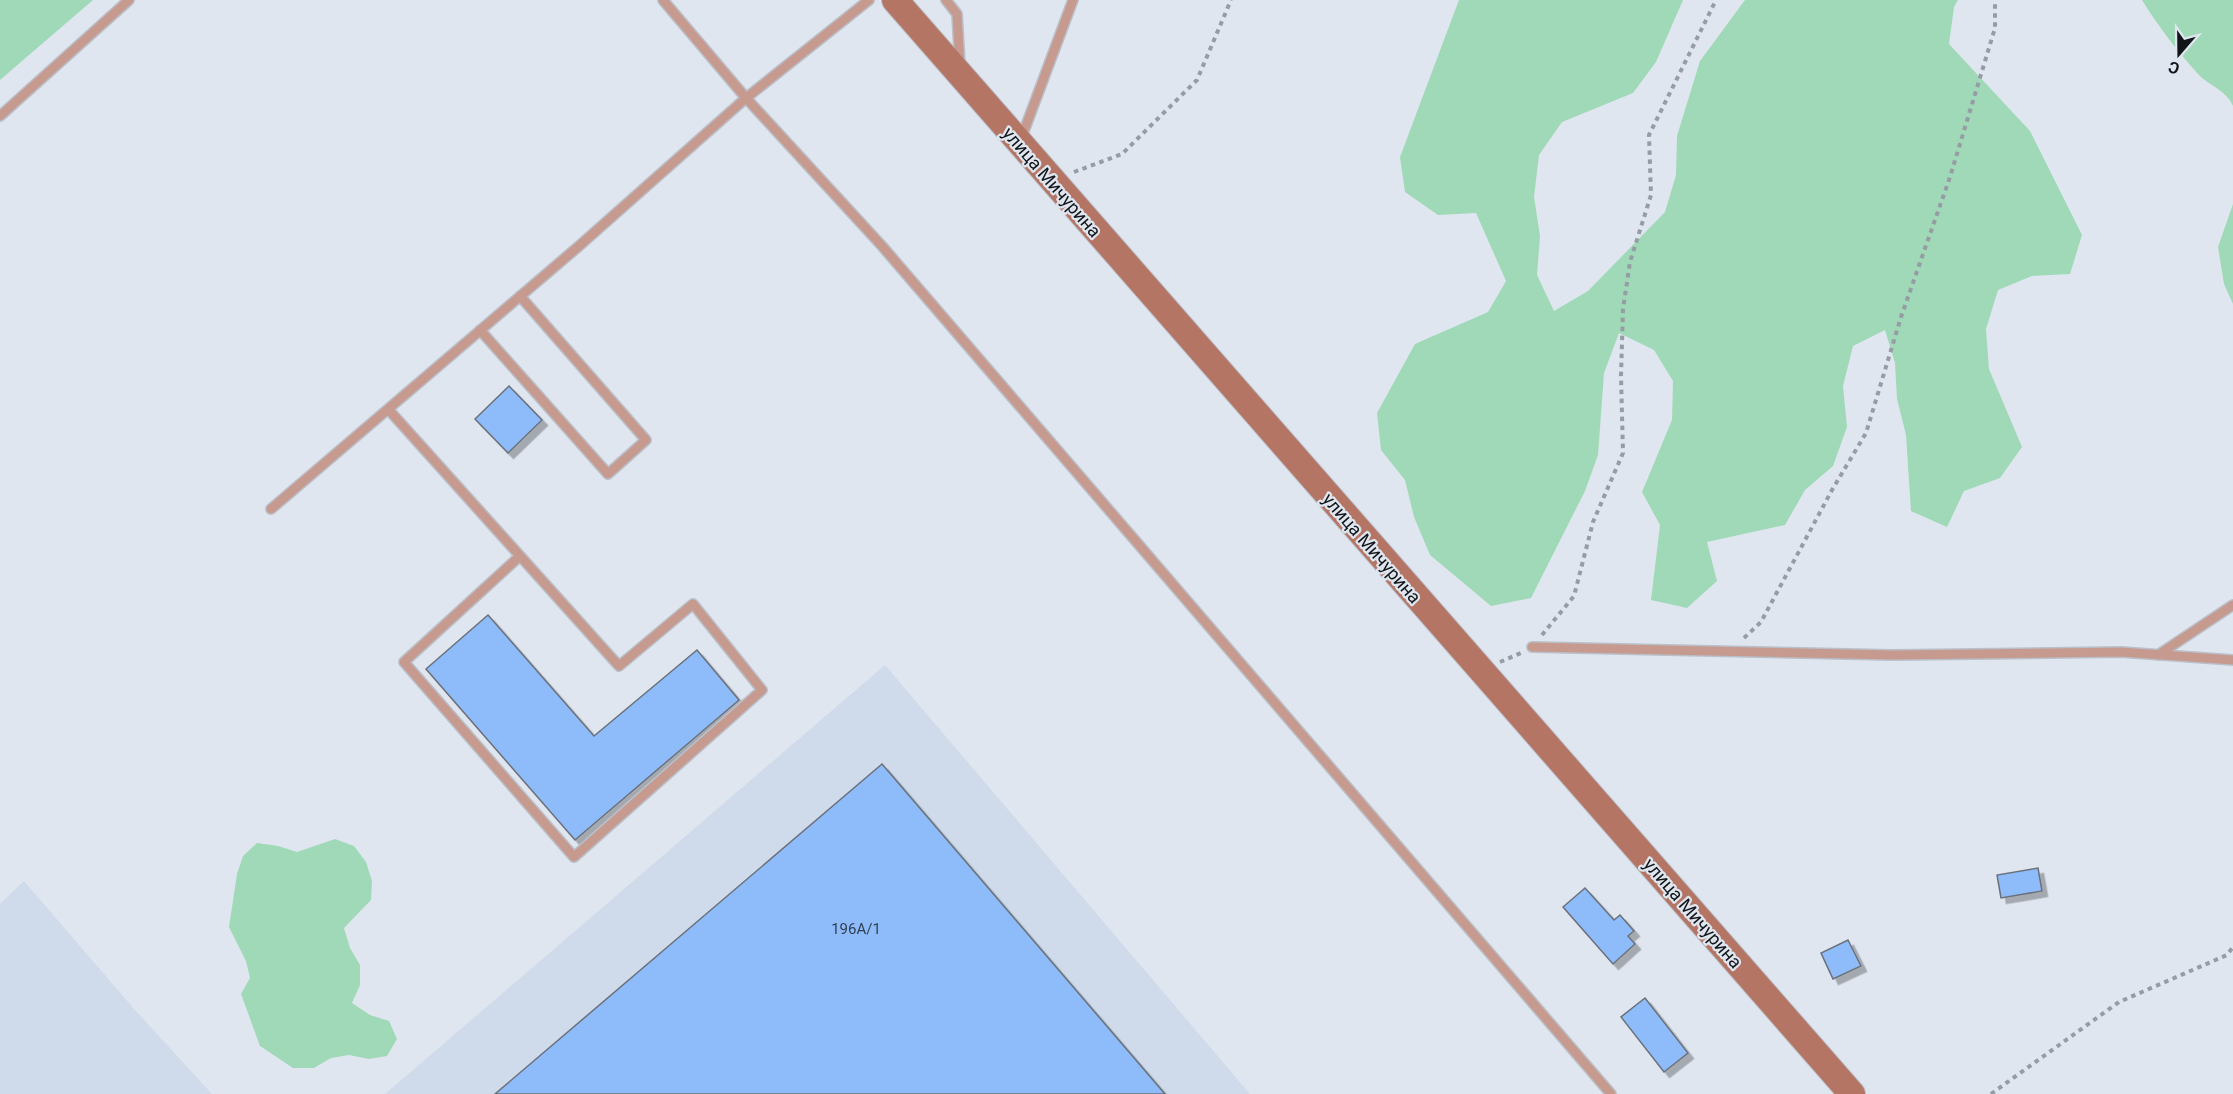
<svg xmlns="http://www.w3.org/2000/svg" width="2233" height="1094" viewBox="0 0 2233 1094" font-family="Roboto,sans-serif">
<defs>
<filter id="shadow"><feDropShadow dx="5.5" dy="5.5" stdDeviation="0" flood-color="#0004"/></filter>
</defs>
<rect width="100%" height="100%" fill="#dfe6f0"/>
<!-- built -->
<path fill="#cfdbeb" d="M885 665 1250 1094H385Z
M24 881 135 1010 212 1094H0V904Z"/>
<!-- green -->
<path fill="#a0d9b7" d="M0 0H93L0 80Z
M1459 0H1683L1656 62 1633 93 1562 122 1539 155 1534 197 1540 236 1537 275 1554 311 1588 291 1665 212 1676 175 1677 136 1700 61 1745 0H1958L1954 7 1949 44 2030 131 2082 235 2070 274 2032 276 1998 290 1986 329 1989 369 2022 447 2000 478 1964 491 1947 527 1911 511 1906 435 1897 399 1895 363 1885 330 1853 346 1843 386 1847 427 1833 466 1805 490 1785 525 1707 542 1717 581 1687 608 1651 600 1660 525 1642 492 1672 420 1673 381 1654 350 1619 333 1604 373 1598 455 1585 491 1531 598 1491 606 1430 555 1414 517 1405 480 1381 450 1377 413 1415 344 1488 312 1506 281 1476 213 1438 215 1405 192 1400 157Z
M2142 0H2233V106C2227 91 2210 86 2199 75 2178 52 2158 26 2142 0Z
M2233 204V304L2224 284 2218 247Z
M335 839 354 846 366 862 372 881 371 900 344 928 350 948 360 965V985L352 1003 370 1015 389 1021 397 1039 387 1056 369 1059 349 1055 331 1058 314 1068H293L260 1046 241 994 250 978 246 961 229 927 237 874 243 856 257 843 278 846 297 852Z"/>
<!-- building -->
<path fill="#8ebcfa" stroke="#6b717a" stroke-width="1.5" filter="url(#shadow)" d="M509 386 542 420 508 453 475 419Z
M488 615 594 736 697 650 739 700 575 840 426 669Z
M882 764 1165 1094H495Z
M2038 868 2042 891 2001 898 1997 875Z
M1585 888 1614 920 1620 915 1634 931 1628 936 1635 944 1613 964 1563 907Z
M1848 940 1861 966 1833 979 1821 953Z
M1645 998 1688 1053 1664 1072 1621 1017Z"/>
<g fill="none" stroke-linecap="round" stroke-linejoin="round">
<!-- lane casing -->
<g stroke="#bac0c9" stroke-width="12">
<path id="lane" d="M663 0 746 98 882 246 1611 1094
M946 0 957 14 960 66
M0 116 129 0
M1021 139 1073 0
M480 330 608 474 646 440 520 296
M388 409 619 666 693 604 762 690 574 857 404 662 520 556
M271 509 579 246 746 98 869 0
M1532 647 1893 655 2121 652 2233 660
M2158 655 2233 605"/>
</g>
<!-- secondary casing -->
<g stroke="#bac0c9" stroke-width="28">
<path id="secondary" d="M895 0 1852 1094"/>
</g>
<!-- path -->
<path stroke="#969ca3" stroke-width="4" stroke-dasharray="4.5 4.5" stroke-linecap="butt" d="M1074 172 1122 154 1197 80 1231 0
M1542 635 1574 596 1593 522 1623 453 1621 376 1623 309 1630 262 1651 195 1649 135 1716 0
M1744 638 1761 622 1832 490 1866 433 1901 317 1950 177 1995 28V0
M1500 662 1521 653
M1991 1094 2119 1002 2227 955 2233 947"/>
<!-- lane -->
<use href="#lane" stroke="#c79a8f" stroke-width="9"/>
<!-- secondary -->
<use href="#secondary" stroke="#b57564" stroke-width="26"/>
</g>
<g text-anchor="middle" dominant-baseline="central" stroke-width="4.5" stroke-linejoin="round" paint-order="stroke">
<!-- number labels -->
<g font-size="15" fill="#313f50">
<text x="856" y="929">196А/1</text>
</g>
<!-- street labels -->
<g font-size="18" fill="#121518" stroke="#dfe6f0">
<text transform="translate(1052 182) rotate(49)">улица Мичурина</text>
<text transform="translate(1372 548) rotate(49)">улица Мичурина</text>
<text transform="translate(1693 913) rotate(49)">улица Мичурина</text>
</g>
</g>
<!-- north arrow -->
<g transform="translate(2179 54) rotate(200)" stroke="#dfe6f0" stroke-width="4.5" paint-order="stroke">
<path d="M0-4.5L10 22L0 15L-10 22Z" fill="#121518"/>
<text y="-9" font-size="16" font-weight="bold" text-anchor="middle" fill="#121518">С</text>
</g>
</svg>
